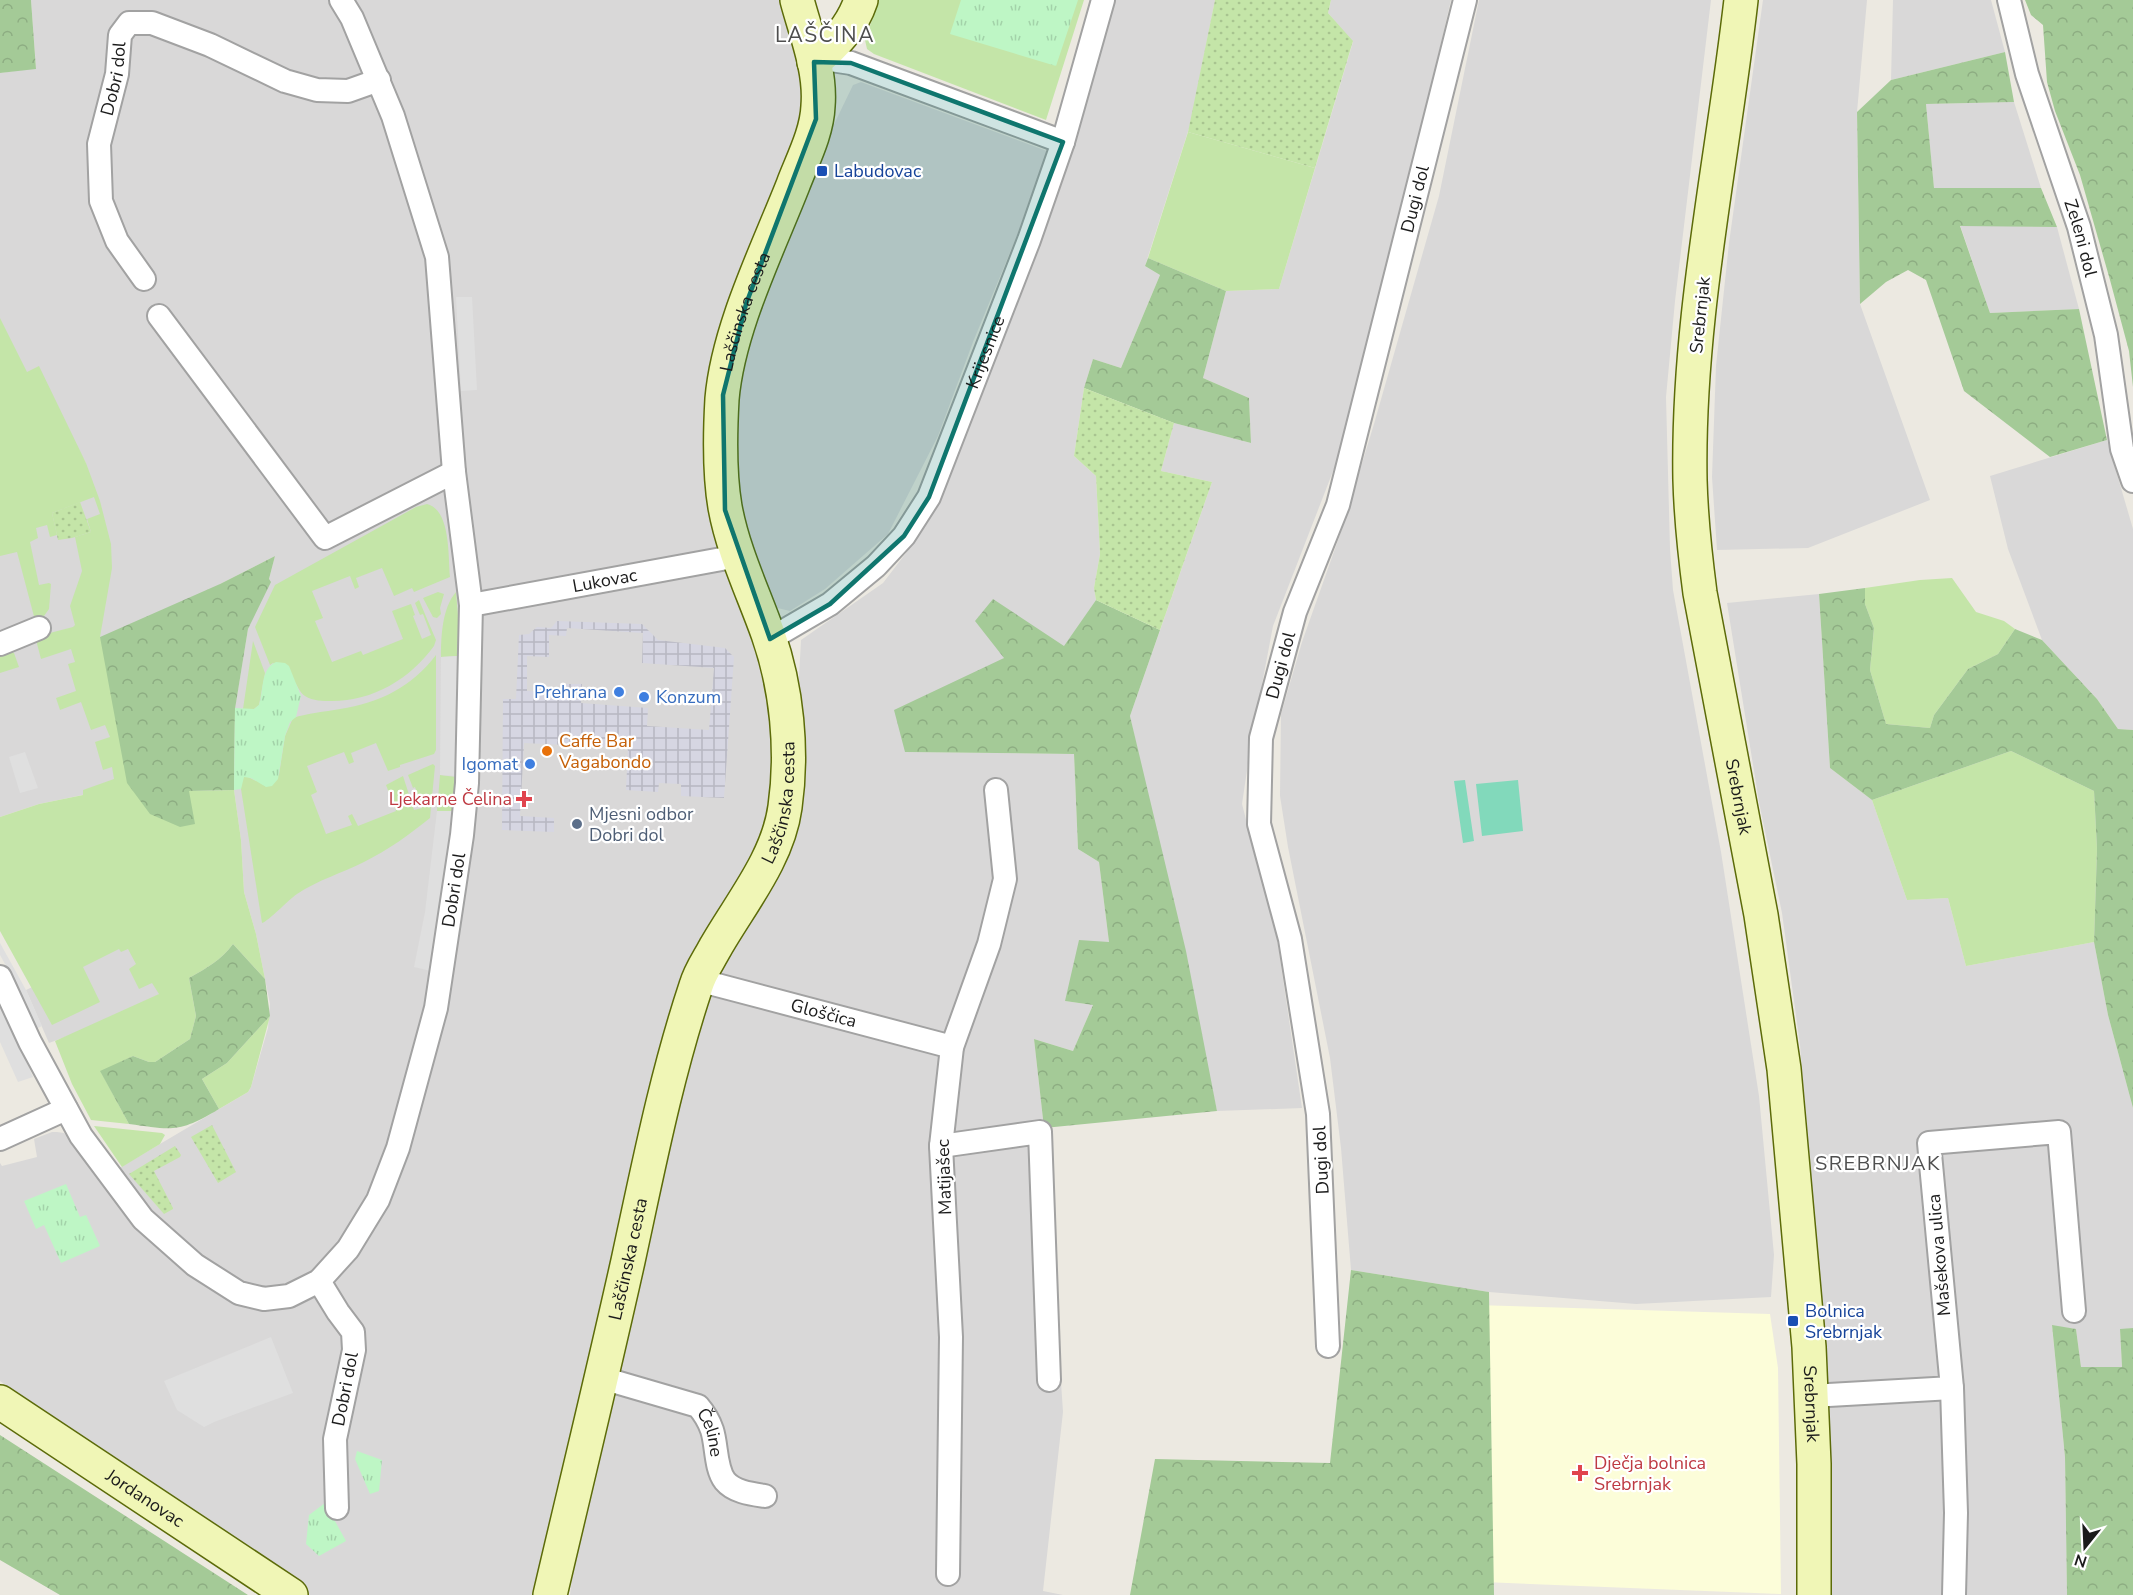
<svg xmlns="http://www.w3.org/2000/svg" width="2133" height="1595" viewBox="0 0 2133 1595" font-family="'Nunito Sans',sans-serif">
<defs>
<pattern id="forest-crowns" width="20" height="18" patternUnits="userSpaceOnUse" patternTransform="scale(1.5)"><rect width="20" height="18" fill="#a4ca97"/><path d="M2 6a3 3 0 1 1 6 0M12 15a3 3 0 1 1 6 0" fill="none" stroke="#8dad82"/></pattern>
<pattern id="park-tufts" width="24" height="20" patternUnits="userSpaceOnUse" patternTransform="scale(1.5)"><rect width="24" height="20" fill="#bef6c5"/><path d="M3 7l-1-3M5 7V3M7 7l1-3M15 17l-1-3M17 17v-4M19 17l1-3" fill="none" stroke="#a3d2a9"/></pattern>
<pattern id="garden-dots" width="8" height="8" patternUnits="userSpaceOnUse" patternTransform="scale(1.5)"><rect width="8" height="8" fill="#c4e5a8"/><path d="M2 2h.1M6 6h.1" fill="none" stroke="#a8c490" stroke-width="1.8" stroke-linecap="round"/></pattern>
<pattern id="plaza-grid" width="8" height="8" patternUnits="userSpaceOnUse" patternTransform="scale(1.5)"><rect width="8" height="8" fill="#d6d6e2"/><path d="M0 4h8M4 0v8" fill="none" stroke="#b7b7c1"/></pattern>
</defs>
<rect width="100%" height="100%" fill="#ece9e1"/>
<!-- residential -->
<path fill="#d9d8d8" d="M31 0H787L807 109 715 386 770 682 774 816 690 968 540 1595H310L296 1586 284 1570 87 1441 0 1381V1163L2 1166 37 1157 34 1139 52 1132H57L64 1133 70 1139 99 1180 248 1092 251 1087 268 1028 270 1004 256 934 244 892 241 840 234 790 235 708 248 629 269 579 275 556 220 584 127 783 111 789 39 804 0 817V532L86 463 79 450 0 386V73L36 68Z
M1113 0H1215L1190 125 1145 266 1160 275 1121 368 1093 359 1084 388 1074 456 1096 476 1100 554 1094 588 1096 600 1065 646 1004 658 905 752 1074 754 1078 849 1099 862 1109 942 1065 1001 1093 1005 1073 1051 1034 1039 1044 1128 1063 1412 1043 1591 1063 1595H570L580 1511 693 1018 774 865 797 715 801 640 883 583 906 553 931 510 1049 220 1071 155Z
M1331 0H1451L1390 262 1342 448 1273 626 1252 737 1242 804 1277 938 1302 1108 1217 1111 1130 716 1212 482 1161 471 1174 423 1251 443 1249 398 1203 378 1226 291 1279 289 1353 42 1328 13Z
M1479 0H1711L1675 301 1666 397 1670 549 1673 590 1721 852 1759 1096 1774 1255 1771 1297 1636 1304 1489 1292 1351 1270 1341 1148 1330 1058 1288 847 1280 796 1281 714 1302 642 1342 529 1374 424 1439 196Z
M1763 0H1867L1857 112 1860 304 1930 500 1808 548 1717 550 1712 477 1716 366 1729 243Z
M1893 0H1991L2005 52 1891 80Z
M861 82 1047 151 1016 238 973 342 938 436 888 534 825 589 790 611 769 606 732 482 739 368 810 174 853 85Z
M2014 102 2041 188 1934 189 1926 104Z
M1960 225 2057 227 2079 309 1990 313Z
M2107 440 2133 529V730L2118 729 2097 699 2042 640 2008 549 1990 476Z
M1819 594 1830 768 1872 800 1907 900 1948 898 1966 966 2094 942 2108 1015 2133 1108V1328L2120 1330 2122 1367H2081L2076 1329 2052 1326 2065 1457 2067 1595H1831L1832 1561 1824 1328 1800 1045 1782 913 1759 802 1727 603Z
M178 917 160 994 86 1029 49 1043 26 990Z"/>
<!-- education -->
<path fill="#fcfdd9" d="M1375 1302 1770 1314 1778 1368 1781 1594 1384 1578Z"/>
<!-- grass -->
<path fill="#c4e5a8" d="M879 0H1084L1046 120 874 54 867 49 865 40Z
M1188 132 1315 168 1279 289 1226 291 1148 258Z
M0 318 27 372 39 366 86 463 100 501 111 544 112 568 100 637 189 798V791L234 790 241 840 244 892 256 934 265 979 233 944C221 960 207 968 189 978L196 1016 190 1039 155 1062H149L133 1056 101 1072 129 1124 91 1120 72 1084 55 1041 159 994 152 983 139 989 129 969 136 964 128 949 121 952 119 949 83 967 100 1002 52 1025 0 931V817L39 804 83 795V790L114 779 112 767 103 770 95 742 110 737 105 725 91 730 81 702 60 710 56 698 76 691 68 664 75 662 71 649 41 659 36 640 42 635 73 627 75 625 70 606 82 571 75 537 91 532 87 519 100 514 94 497 52 513 57 535 50 537 47 525 36 528 38 538 30 542 39 585 49 583 51 584 49 609 39 623 36 624 17 552 0 556Z
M427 504C451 510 448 557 450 577L414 592 412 588 394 596 382 568 356 578 359 587 355 589 350 576 312 591 323 618 315 621 332 662 361 651 363 655 403 639 392 611 411 604 415 615 413 616 422 639 431 635 423 614 420 615 415 603 419 600 436 640 434 646C410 679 373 701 332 701 323 701 313 701 305 696 299 692 298 686 294 681 288 674 280 669 273 663L270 665 255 627 275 585 416 507Z
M1952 578 1976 612 2004 621 2015 629 1998 654 1968 669 1934 715 1930 728 1886 724 1870 670 1874 628 1865 604V588L1920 580Z
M438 592 444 594 440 608 441 614 437 618 433 617 423 598Z
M456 592 461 650 457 656 441 657C441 637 442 608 456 592Z
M253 641 265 673 259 705 254 709H243Z
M7 649 14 653 19 667 0 673V652Z
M436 655V750L434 754 400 765V767L388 771 376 743 351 753 354 762 349 764 344 752 307 766 317 792 311 795 326 834 352 825 348 816 352 814 358 826 396 811 386 785 403 776 414 810 422 808 415 787 413 788 408 775 433 764 435 766 430 818C409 835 388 850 364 862 342 873 318 880 297 894 288 900 269 921 262 923L241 789 242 778 246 776 256 781 279 775 285 736 293 718C308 713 324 712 340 709 379 703 412 687 436 655Z
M2011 751 2094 791 2097 849 2094 942 1966 966 1948 898 1907 900 1872 800Z
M440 775 456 777 457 808 453 811H437Z
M270 1016 251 1087 248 1092 219 1109 202 1079 227 1063Z
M94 1126 162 1133 165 1135 160 1144 122 1167Z"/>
<!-- forest -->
<path fill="url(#forest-crowns)" d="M0 0H31L36 69 0 73Z
M2025 0H2133V387L2129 351 2110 280 2080 175 2055 111 2047 82 2043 25 2031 15Z
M2005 52 2014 102 1926 104 1934 188H2041L2057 227 1960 226 1990 313 2079 309 2107 440 2050 457 1964 391 1926 280 1908 270 1886 282 1860 304 1857 112 1891 80Z
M1148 258 1226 291 1203 378 1249 398 1251 443 1174 423 1084 388 1093 359 1121 368 1160 275 1145 266Z
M275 556 269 579 271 582 248 629 235 709 234 790 189 791 195 824 180 827 150 814 127 783 100 637 220 584Z
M1865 588V604L1874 628 1870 670 1886 724 1930 728 1934 715 1968 669 1998 654 2015 629 2042 640 2097 699 2118 729 2133 730V1108L2108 1015 2094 942 2097 849 2094 791 2011 751 1872 800 1830 768 1819 594Z
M993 599 1064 646 1096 600 1160 630 1130 716 1186 951 1217 1111 1044 1128 1034 1039 1073 1051 1093 1005 1065 1001 1079 940 1109 942 1099 862 1078 849 1074 754 905 752 894 710 1004 658 975 621Z
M233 944 265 979 270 1016 227 1063 202 1079 219 1109C179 1133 173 1130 129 1124L100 1071 133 1056 149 1062H155L190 1039 196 1016 189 978C207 968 221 960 233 944Z
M1351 1270 1489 1292 1494 1595H1130L1155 1459 1330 1463Z
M2052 1325 2076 1329 2081 1367H2122L2120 1329 2133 1328V1595H2067L2065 1457Z
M0 1435 248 1595H60L0 1560Z"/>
<!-- park -->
<path fill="url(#park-tufts)" d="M961 0H1078L1056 66 950 34Z
M276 662 285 663 289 666 301 696 296 717 290 722 285 736 278 779 272 786 266 787 251 778 244 777 241 789 234 790 235 708 254 709 259 705C264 691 260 669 276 662Z
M66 1184 80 1217 86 1215 100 1246 61 1263 44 1225 36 1229 24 1201Z
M357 1451 382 1460 379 1491 370 1494 355 1459Z
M325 1503 346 1541 319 1556 306 1544 309 1515Z"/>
<!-- garden -->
<path fill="url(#garden-dots)" d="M1215 0H1331L1328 13 1353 41 1315 168 1188 132Z
M1084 388 1174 423 1161 471 1212 482 1160 630 1096 600 1094 588 1100 554 1096 476 1074 456Z
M80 502 91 532 72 538 58 540 52 513Z
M212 1125 236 1172 218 1183 191 1137Z
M175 1146 181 1155 180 1157 154 1171 173 1208V1209L164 1214 129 1174Z"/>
<!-- pitch -->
<path fill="#82d9bb" d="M1465 780 1474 841 1463 843 1454 781Z
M1518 780 1523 831 1482 836 1476 784Z"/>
<!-- parking -->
<path fill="#dfdfdf" d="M456 297H472L477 390 461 391Z
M458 656 457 776 440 775 441 657Z
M25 752 38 788 20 793 9 757Z
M437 811H455L431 971 414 967 425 912Z
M0 943 26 990 42 1026 36 1029 20 991 0 955Z
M0 998 33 1077 18 1082 0 1042Z
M271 1337 293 1393 214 1422 204 1427 177 1410 164 1381Z"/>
<!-- plaza -->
<path fill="url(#plaza-grid)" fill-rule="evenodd" d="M557 621 642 624 658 640 725 648 734 657 724 798 681 796V784L659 783 658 792 626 790 628 748 524 743 520 816 554 818V832L502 830 503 699H516L519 635 529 634 537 627 551 628ZM567 628 643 633 642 663 714 668 709 730 647 726 648 708 581 703 582 684H565V692L527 691V656L549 657V635L566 636Z"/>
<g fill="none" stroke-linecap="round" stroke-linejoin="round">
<!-- street casing -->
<g stroke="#a2a2a2" stroke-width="26">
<g id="street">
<path id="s1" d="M2009 0 2027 74 2079 227 2106 335 2122 449 2133 481"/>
<path d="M814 62 831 60 851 63 1063 142"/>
<path id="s2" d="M144 279 117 241 101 201 99 144 117 74 120 35 129 23H152L210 45 285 81 317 90 348 91 379 80"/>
<path d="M159 316 325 538 454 472"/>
<path id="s3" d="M471 605 738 556"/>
<path id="s4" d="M770 639 830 604 876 566 904 536 929 497 1029 240 1063 142 1103 0"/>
<path d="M0 644 39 628"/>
<path id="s5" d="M0 977 30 1042 81 1136 143 1219 195 1265 239 1293 264 1299 289 1296 319 1281 348 1249 378 1200 398 1148 436 1008 462 835 467 783 471 605 454 472 437 257 393 116 352 18 341 0"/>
<path id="s6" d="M698 980 952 1047"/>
<path d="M0 1139 66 1109"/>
<path d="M941 1146 1040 1132 1049 1380"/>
<path d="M319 1281 338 1312 353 1332 354 1350 335 1439 337 1508"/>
<path id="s7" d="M1328 1346 1318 1114 1290 939 1259 824 1261 738 1295 612 1338 505 1465 0"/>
<path id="s8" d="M602 1378 698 1406C704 1413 709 1421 712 1430 717 1445 715 1468 725 1481 734 1492 752 1494 765 1496"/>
<path d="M1952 1388 1956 1513 1954 1595"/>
<path d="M1811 1396 1952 1388 1929 1143 2059 1132 2074 1311"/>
<path d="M948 1574 951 1337 941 1146 952 1047 989 944 1005 879 996 790"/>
</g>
</g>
<!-- secondary casing -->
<g stroke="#5c6b09" stroke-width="36">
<g id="secondary">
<path id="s9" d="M1741 0C1723 159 1687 319 1690 480 1691 518 1695 555 1700 593L1761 915 1784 1069 1809 1347 1814 1464V1595"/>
<path d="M814 62C835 44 852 27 861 0"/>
<path id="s10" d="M0 1402 291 1595"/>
<path id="s11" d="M550 1595C576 1484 603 1373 628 1261 648 1169 666 1076 696 986 700 972 708 961 715 948 740 904 778 859 785 807 793 751 787 688 768 634 753 592 733 551 725 507 719 472 720 434 722 399 728 329 767 251 793 185 802 161 817 133 818 106 821 70 806 34 797 0"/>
</g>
</g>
<!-- street -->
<use href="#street" stroke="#fff" stroke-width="22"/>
<!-- secondary -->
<use href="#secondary" stroke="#f0f6b6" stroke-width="33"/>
</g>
<!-- marked area -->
<path fill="#0f766e" fill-opacity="0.2" stroke="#0f766e" stroke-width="4.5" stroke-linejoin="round" d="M814 62 851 63 1063 142 929 497 904 536 830 604 770 639 725 510 723 395 746 304 816 119Z"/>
<!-- markers -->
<g fill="#1a4fb4" stroke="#fff" stroke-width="2">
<rect x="816" y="165" width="12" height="12" rx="3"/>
<rect x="1787" y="1315" width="12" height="12" rx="3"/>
</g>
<g fill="#3f7fe0" stroke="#fff" stroke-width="2">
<circle cx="619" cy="692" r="6"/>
<circle cx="644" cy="697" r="6"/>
<circle cx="530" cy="764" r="6"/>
</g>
<circle fill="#e8710a" stroke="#fff" stroke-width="2" cx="547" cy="751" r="6"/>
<g fill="#e0444e" stroke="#fff" stroke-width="2">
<path d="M521 790h6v6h6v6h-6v6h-6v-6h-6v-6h6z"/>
<path d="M1577 1464h6v6h6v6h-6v6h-6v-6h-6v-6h6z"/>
</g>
<circle fill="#5c6f8a" stroke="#fff" stroke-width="2" cx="577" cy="824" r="6"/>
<g text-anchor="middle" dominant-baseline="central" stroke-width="4.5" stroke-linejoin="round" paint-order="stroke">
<!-- street labels -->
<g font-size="18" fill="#1b1b1b" stroke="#fff">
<text stroke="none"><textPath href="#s2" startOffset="214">Dobri dol</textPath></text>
<text stroke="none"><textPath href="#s7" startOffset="1176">Dugi dol</textPath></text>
<text stroke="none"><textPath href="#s1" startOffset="249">Zeleni dol</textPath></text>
<text stroke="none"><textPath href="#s11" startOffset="1336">Laščinska cesta</textPath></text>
<text transform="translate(1700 315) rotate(-84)">Srebrnjak</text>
<text stroke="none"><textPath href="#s4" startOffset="372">Krijesnice</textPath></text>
<text stroke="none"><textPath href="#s3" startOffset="136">Lukovac</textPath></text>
<text stroke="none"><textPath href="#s7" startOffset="690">Dugi dol</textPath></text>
<text stroke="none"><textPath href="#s9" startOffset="804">Srebrnjak</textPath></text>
<text stroke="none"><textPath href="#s11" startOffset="831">Laščinska cesta</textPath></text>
<text stroke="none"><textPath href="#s5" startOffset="909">Dobri dol</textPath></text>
<text stroke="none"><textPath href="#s6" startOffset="130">Gloščica</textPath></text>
<text transform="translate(1321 1160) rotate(-93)">Dugi dol</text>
<text transform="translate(944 1177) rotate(-92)">Matijašec</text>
<text transform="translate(1939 1255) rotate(-95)">Mašekova ulica</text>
<text stroke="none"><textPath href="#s11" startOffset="345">Laščinska cesta</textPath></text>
<text transform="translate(345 1389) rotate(-79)">Dobri dol</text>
<text stroke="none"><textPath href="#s9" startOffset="1416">Srebrnjak</textPath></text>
<text stroke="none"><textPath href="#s8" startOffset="130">Čeline</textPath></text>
<text stroke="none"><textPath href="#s10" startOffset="174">Jordanovac</textPath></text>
</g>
<!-- transit labels -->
<g font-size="18" fill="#164399" stroke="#fff" text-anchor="start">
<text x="834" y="171">Labudovac</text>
<text x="1805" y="1311">Bolnica<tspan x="1805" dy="21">Srebrnjak</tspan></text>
</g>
<!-- shop labels -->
<g font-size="18" fill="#366cbe" stroke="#fff" text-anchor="end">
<text x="607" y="692">Prehrana</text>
<text x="656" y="697" text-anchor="start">Konzum</text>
<text x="518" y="764">Igomat</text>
</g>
<!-- food labels -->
<g font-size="18" fill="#c56008" stroke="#fff" text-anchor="start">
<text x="559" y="741">Caffe Bar<tspan x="559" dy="21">Vagabondo</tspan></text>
</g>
<!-- health labels -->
<g font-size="18" fill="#be3a42" stroke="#fff" text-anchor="end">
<text x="512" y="799">Ljekarne Čelina</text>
<text x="1594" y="1463" text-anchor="start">Dječja bolnica<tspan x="1594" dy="21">Srebrnjak</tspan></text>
</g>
<!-- service labels -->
<g font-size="18" fill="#4e5e75" stroke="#fff" text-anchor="start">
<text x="589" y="814">Mjesni odbor<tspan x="589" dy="21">Dobri dol</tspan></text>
</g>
<!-- neighbourhood labels -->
<g font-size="20" letter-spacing="1.5" fill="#4e4e4e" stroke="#fff">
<text x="1878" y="1163">SREBRNJAK</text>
</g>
<!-- quarter labels -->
<g font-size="21" letter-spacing="1.5" fill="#4e4e4e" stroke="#fff">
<text x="825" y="35">LAŠČINA</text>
</g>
</g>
<!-- north arrow -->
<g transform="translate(2085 1547) rotate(198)" stroke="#ffffff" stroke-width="4.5" paint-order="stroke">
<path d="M0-4.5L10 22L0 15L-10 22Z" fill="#1b1b1b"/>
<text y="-9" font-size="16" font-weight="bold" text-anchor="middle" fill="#1b1b1b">N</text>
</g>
</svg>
